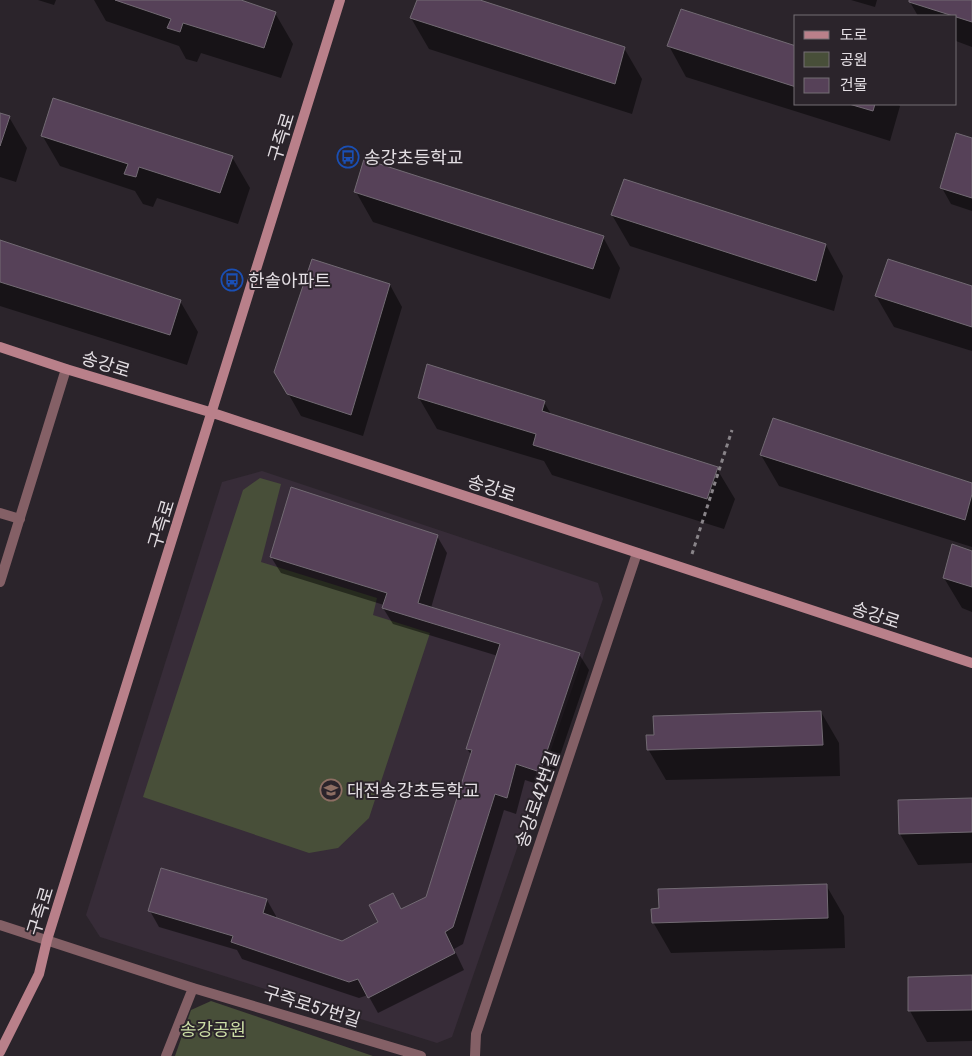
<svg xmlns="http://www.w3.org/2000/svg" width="972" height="1056" viewBox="0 0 972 1056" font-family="'Roboto Condensed','Noto Sans KR',sans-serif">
<rect width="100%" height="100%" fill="#2b242b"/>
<!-- built -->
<path fill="#372c38" d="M262 471 598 583 603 599 452 1037 437 1043 100 937 86 915 222 482Z"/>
<!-- green -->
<path fill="#484f39" d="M260 478 281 484 261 562 377 598 373 615 430 633 369 818 338 848 309 853 143 797 243 490Z
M211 1001 373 1056H175L191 1010Z"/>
<!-- shadow -->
<path fill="#0007" d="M38 0H56L54 5Z
M94 0H237L275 13 293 44 281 78 201 53 197 62 186 59 179 46 106 21Z
M418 0H476L624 48 642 79 632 114 429 49 411 18Z
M851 0H877L875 7Z
M911 0H972V47L956 41V16H918L910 2Z
M669 46 796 48V104H898L900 106 890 141 686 77Z
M0 114 9 117 27 148 16 182 0 177Z
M42 135 232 157 250 188 238 224 157 198 153 207 143 204 135 191 60 166Z
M972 140V211L951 204 942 188Z
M356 192 603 237 620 268 610 299 373 222Z
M612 215 826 245 843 276 834 311 630 246Z
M0 242 180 301 198 332 187 365 0 306Z
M390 285 402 307 363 436 301 416 276 372Z
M972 288V351L894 327 876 296Z
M419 398 544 402 552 416 717 469 735 499 724 529 552 475 544 461 437 429Z
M761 455 972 484V547L779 486Z
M437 536 447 553 431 608 579 654 589 670 549 788 525 780 516 814 504 810 463 944 454 949 464 970 378 1013 368 995 359 998 242 959 237 950 159 927 150 911 267 900 276 916V919L342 943 427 898 472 756 467 749 498 656 393 624 383 608 384 605 281 573 271 557Z
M972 552V612L962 608 944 578Z
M821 712 839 743 840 776 666 780 648 749 655 736Z
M972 799V863L918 865 900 834Z
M826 885 844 916 845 948 671 953 653 922Z
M972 977V1041L927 1042 910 1011Z"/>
<!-- building -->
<path fill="#564158" stroke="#726a73" d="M115 0H241L276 12 264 48 183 23 180 32 167 28 171 19Z
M417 0H480L625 47 615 84 410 18Z
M909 0H972V22L909 2Z
M681 9 796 46V87L667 46Z
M53 98 233 156 220 193 139 167 136 177 124 174 128 164 41 136Z
M849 104H875L873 111Z
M0 113 10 116 0 146Z
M956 133 972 138V198L940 188Z
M364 159 604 236 593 269 354 192Z
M624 179 826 244 816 281 611 215Z
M0 240 181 300 170 335 0 282Z
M312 259 390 284 351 415 287 394 274 372Z
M888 259 972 286V327L875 296Z
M427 364 545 401 542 411 718 467 707 499 533 445 536 434 418 398Z
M773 418 972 483V494L965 520 760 455Z
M291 487 438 535 418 603 580 653 540 772 516 764 507 798 495 794 453 927 445 932 455 953 368 998 358 979 349 982 231 942 233 936 148 911 161 868 267 899 263 913 342 941 378 922 369 905 393 893 401 909 426 897 472 750 466 749 500 644 382 608 387 593 270 557Z
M952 544 972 551V587L943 578Z
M821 711 823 745 647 750 646 735H654L653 716Z
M972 798V832L899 834 898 800Z
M827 884 828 918 652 923 651 909 659 908 658 889Z
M972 975V1010L908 1011V977Z"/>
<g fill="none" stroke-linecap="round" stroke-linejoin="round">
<!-- path -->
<path stroke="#898489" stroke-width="3" stroke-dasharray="4 4" stroke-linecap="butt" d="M692 554 732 430"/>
<!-- street -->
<path stroke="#846066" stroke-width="10" d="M0 513 20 519
M0 582 66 369
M0 925 193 988 421 1056
M166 1056 193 988
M475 1056 476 1034 637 553"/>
<!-- secondary -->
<path stroke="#b9808a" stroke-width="10" d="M0 347 66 369 213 413 972 663
M0 1052 39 974 47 940 340 0"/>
</g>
<!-- icons -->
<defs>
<g id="bus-ring" transform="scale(1.125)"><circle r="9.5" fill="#2b242b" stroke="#1a4fb4" stroke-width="1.5"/><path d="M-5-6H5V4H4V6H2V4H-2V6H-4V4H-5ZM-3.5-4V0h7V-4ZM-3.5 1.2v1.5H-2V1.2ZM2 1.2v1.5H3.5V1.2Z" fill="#1a4fb4"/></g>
<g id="school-ring" transform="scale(1.125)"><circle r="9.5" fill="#2b242b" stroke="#8d6e63" stroke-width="1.5"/><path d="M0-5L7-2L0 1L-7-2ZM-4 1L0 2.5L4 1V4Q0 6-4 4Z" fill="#8d6e63"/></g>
</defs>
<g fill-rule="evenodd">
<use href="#bus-ring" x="348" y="157"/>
<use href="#bus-ring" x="232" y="280"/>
<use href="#school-ring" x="331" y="790"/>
</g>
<g text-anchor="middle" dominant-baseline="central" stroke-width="4" stroke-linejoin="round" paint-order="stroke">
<!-- street labels -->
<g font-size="18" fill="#e3dee3" stroke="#2b242b">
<text transform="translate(281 137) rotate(-73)">구즉로</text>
<text transform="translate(106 364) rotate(17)">송강로</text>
<text transform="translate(492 488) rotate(18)">송강로</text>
<text transform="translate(161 524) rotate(-73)">구즉로</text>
<text transform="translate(876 615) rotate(18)">송강로</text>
<text transform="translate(537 799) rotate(-71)">송강로42번길</text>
<text transform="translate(40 911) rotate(-73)">구즉로</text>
<text transform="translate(312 1006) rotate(17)">구즉로57번길</text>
</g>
<!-- poi labels -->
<g font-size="18" fill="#e3dee3" stroke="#2b242b" text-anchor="start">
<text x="364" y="157">송강초등학교</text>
<text x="248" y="280">한솔아파트</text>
<text x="347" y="790">대전송강초등학교</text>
</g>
<!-- park labels -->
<g font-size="18" fill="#cbdda5" stroke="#2b242b">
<text x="213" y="1029">송강공원</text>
</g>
</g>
<!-- legend -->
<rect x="794" y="15" width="162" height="90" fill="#2b242b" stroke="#756e75"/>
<rect x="804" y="31" width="25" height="8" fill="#b9808a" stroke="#756e75"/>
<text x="840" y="40" font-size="15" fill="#e3dee3">도로</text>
<rect x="804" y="52" width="25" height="15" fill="#484f39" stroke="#756e75"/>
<text x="840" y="65" font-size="15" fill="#e3dee3">공원</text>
<rect x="804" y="78" width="25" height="15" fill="#564158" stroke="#756e75"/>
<text x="840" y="90" font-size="15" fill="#e3dee3">건물</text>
</svg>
